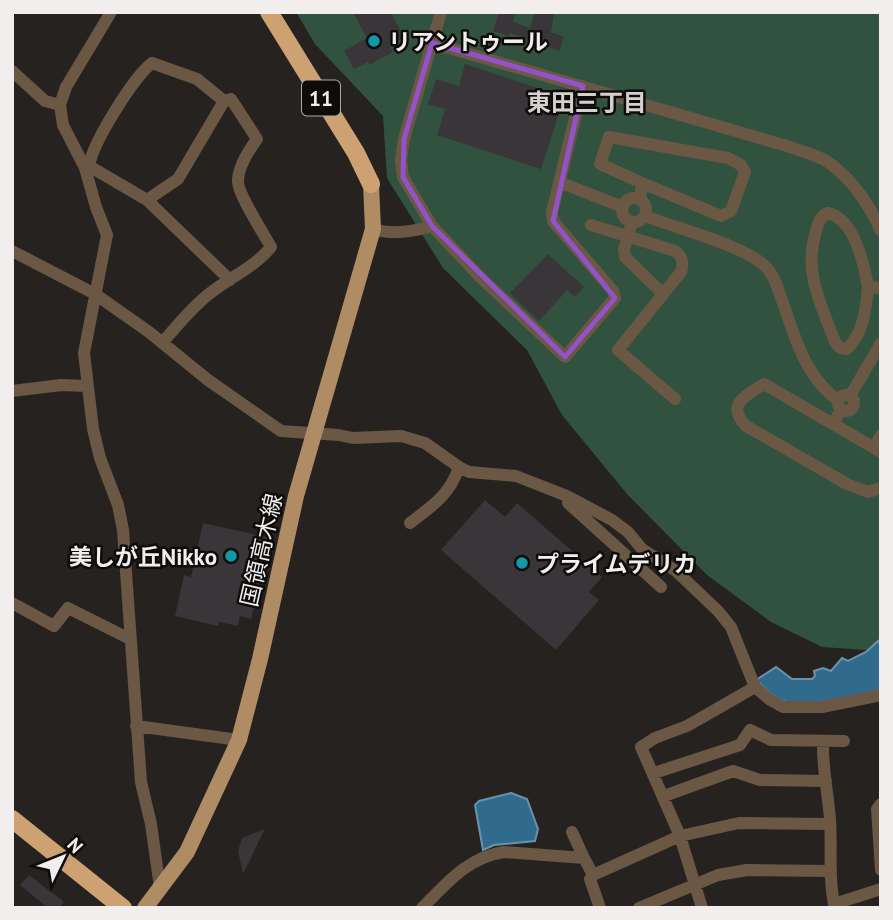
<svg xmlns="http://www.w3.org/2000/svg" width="893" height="920" viewBox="0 0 893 920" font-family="'PT Sans','Noto Sans JP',sans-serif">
<rect width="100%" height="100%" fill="#262220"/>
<!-- green -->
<path fill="#31523f" d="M296 12H881V651L822 647 771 622 707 575 627 494 562 415 527 350 443 268 387 178 383 116 315 44Z"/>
<!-- water -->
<path fill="#306b8d" stroke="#6a92aa" stroke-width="2" d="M878 641 881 647V690C856 695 799 712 777 698 769 694 763 686 756 680L776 667 792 679H812L815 676 814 671 823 668 831 671 842 658 848 661 866 652Z
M511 793 527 799 538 829 535 841 494 845 483 850 475 805 479 801Z"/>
<!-- building -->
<path fill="#393538" d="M353 12H391L404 37 389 45 393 52 369 65 368 62 354 69 344 51 367 38Z
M499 12H516L513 22 530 28 535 12H554L551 32 564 37 559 51 510 33 509 36 493 31Z
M465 64 564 97 541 169 437 135 445 109 428 104 436 79 459 86Z
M548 254 584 287 575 297 567 290 539 321 510 293Z
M485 500 505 517 517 503 602 577 589 592 599 600 556 650 441 550Z
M203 523 270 538 251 619 240 616 238 626 219 622 218 626 175 616 184 575 191 577Z
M265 829 243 874 238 851 242 838Z
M29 875 64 902 59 908H48L20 885Z"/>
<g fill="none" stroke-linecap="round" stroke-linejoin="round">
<!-- minor -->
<path stroke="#6a5845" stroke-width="12" d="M111 12 66 87 60 105 63 125 85 168 96 207 107 235 84 353 93 429 100 458 118 505 123 530 141 782 151 824 160 888
M441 12 404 139 401 160 403 177 432 226 479 276 565 357 615 298 613 291 553 221 552 212 583 86
M432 43 787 146C800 151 816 154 828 162 852 179 869 204 881 231
M12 71 45 101 60 105
M89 166 147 200 230 280
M85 168 89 166C93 142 133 78 152 63L197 79 224 101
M559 182 623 207
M622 210a12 12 0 1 1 24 0a12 12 0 1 1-24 0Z
M147 200 178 179 224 101 231 99 257 139C249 150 238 168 238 181 237 193 264 234 271 247 254 268 230 277 209 294 191 308 177 326 162 343
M640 200 642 183 600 164 609 137 728 158 741 165 745 172 731 211 721 216 642 183
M645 216C676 228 741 245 764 265 775 275 778 290 783 303 795 338 806 378 838 400
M632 222 624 249 625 257 663 294
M591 225 675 251C683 257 684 263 681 272L618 350 675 399
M373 229C392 235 412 232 432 226
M12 251 95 294 149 332 208 380 281 431 339 435 353 438 401 436 425 443 459 467 469 472 516 476 567 496 612 520 628 532 642 549 676 571 718 611 731 627 755 687 769 699 783 707H822L881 695
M868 287C864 264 854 217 827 213 820 217 818 223 816 231 803 272 821 304 835 342L840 348 847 349C864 332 866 309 868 287L881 288
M12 391 61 385 86 386
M838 403a8 8 0 1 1 16 0a8 8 0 1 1-16 0Z
M850 396 881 343
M841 410 833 424 881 452
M833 424 764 384C746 396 725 404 746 426L847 484 868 492 881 488
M874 448 881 435
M568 503 661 587
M410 523C432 506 450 495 459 467
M12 603 54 626 68 608 130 639
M136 726 239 740
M823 741C822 767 828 793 830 819 832 848 828 880 835 908
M654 773 740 745 750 730 771 740 844 741
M664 796 733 771 760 780 826 781
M881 804 877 809 881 870
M584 858 593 875 680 836 739 823 830 824
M593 875 590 879 600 908
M834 904 881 889
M422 908C447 883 468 857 504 852L584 858 572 832
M639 908 718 875 747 870 831 871
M702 908 680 836 641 747 655 738 687 726 755 687"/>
<!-- major -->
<path stroke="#b08c65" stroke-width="16" d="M145 908 187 852 239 740 260 659 296 496 373 229 371 184"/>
<!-- highway -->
<path stroke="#cda171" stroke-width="18" d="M269 12 356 153 371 184
M12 819 123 908"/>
</g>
<!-- marked area -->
<path fill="none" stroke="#9353c8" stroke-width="5" stroke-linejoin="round" d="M432 43 583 86 553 221 615 298 565 357 432 226 403 177 404 139Z"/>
<!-- markers -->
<g fill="#0f9aa8" stroke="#0e0c0b" stroke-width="2.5">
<circle cx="374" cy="41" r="7"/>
<circle cx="231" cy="556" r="7"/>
<circle cx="522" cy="563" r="7"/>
</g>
<g text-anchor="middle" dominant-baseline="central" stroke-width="5" stroke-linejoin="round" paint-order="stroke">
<!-- shield labels -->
<rect fill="#0e0c0b" stroke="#adaaa9" stroke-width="2" x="302" y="80.5" width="38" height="35" rx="5"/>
<g font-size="21" font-weight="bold" fill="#f1eeed">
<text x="321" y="98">11</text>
</g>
<!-- poi labels -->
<g font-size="23" font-weight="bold" fill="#f1eeed" stroke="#0e0c0b" text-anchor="start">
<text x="388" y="41">リアントゥール</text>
<text x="217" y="556" text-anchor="end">美しが丘Nikko</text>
<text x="536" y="563">プライムデリカ</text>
</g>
<!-- street labels -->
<g font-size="23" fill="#f1eeed" stroke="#0e0c0b">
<text transform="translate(261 550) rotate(-77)">国領高木線</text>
</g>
<!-- neighbourhood labels -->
<g font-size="24" font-weight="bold" fill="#d5d0cd" stroke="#0e0c0b">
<text x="587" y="102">東田三丁目</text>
</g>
</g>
<!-- border -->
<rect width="893" height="920" fill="none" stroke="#f1eeed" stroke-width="28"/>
<!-- north arrow -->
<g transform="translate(63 857) rotate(47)" stroke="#0e0c0b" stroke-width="5" paint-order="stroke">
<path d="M0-5L12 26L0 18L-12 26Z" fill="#f1eeed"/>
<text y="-10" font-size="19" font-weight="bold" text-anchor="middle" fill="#f1eeed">N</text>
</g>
</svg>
